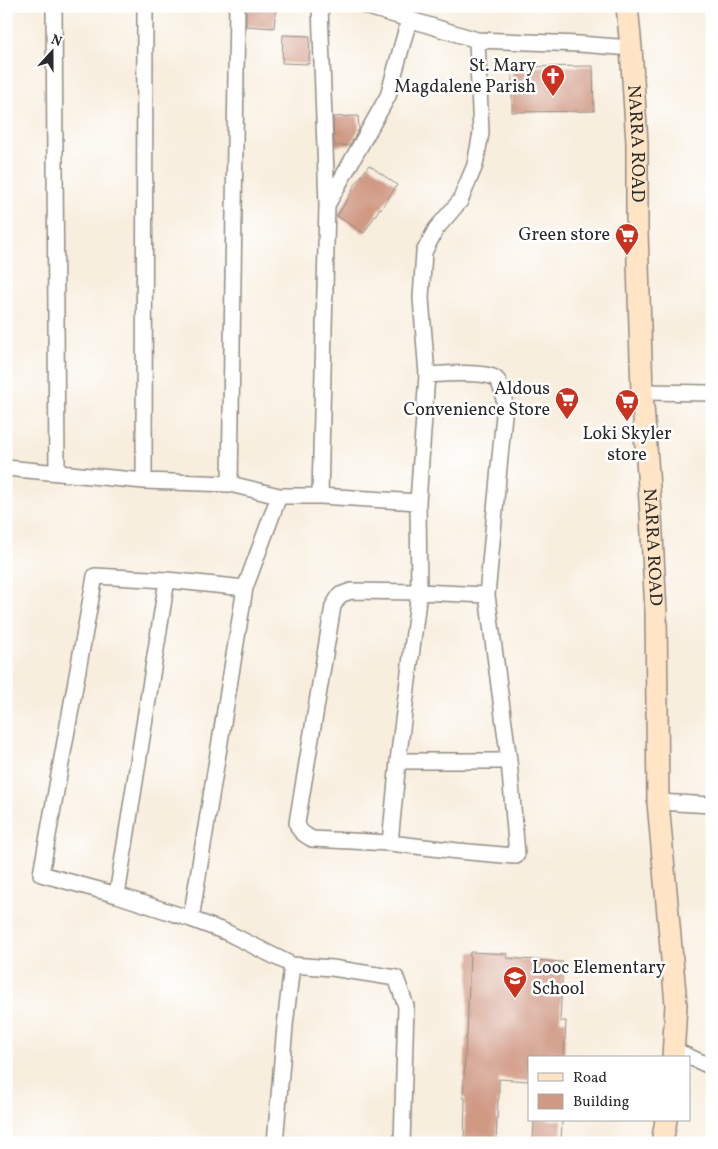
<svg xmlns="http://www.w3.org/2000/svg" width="718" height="1149" viewBox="0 0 718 1149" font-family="Vollkorn,serif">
<rect width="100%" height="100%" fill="#fff"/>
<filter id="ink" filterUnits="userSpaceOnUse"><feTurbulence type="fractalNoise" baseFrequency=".02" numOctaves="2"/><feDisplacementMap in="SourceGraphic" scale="10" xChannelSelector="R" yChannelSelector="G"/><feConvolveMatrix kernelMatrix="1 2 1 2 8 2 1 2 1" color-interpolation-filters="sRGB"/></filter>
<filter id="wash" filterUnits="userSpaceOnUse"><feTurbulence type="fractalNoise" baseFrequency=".0096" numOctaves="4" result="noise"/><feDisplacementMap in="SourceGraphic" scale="20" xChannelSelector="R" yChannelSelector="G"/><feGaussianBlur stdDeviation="1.12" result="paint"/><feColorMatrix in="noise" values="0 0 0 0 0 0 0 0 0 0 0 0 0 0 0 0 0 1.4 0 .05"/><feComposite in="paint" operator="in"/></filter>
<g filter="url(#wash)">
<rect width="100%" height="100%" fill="#f8eede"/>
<g id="blocks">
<!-- building -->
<path fill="#d09984" d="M246 6H276L274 28 246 26Z
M283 35 310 36 309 64 282 63Z
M593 66 594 111 512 112V67Z
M358 116 359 129 350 145 334 146 333 117Z
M369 165 397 185 381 209 380 208 364 233 337 216 353 190 352 189Z
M470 952 507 954V958L563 962 560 1021H566L564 1058H529V1081L499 1079V1099H498L496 1143H464L465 1098H463L466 1037H467Z
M534 1120H562L561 1143H533Z"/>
</g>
</g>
<g filter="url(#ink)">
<use href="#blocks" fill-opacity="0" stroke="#928c84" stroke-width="1"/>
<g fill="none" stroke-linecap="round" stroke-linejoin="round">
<!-- minor casing -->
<g stroke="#928c84" stroke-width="18">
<path id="minor" d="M54 6 57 473
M320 6 327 205 320 496
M365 6 477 40 579 44 631 48
M327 205 388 96 409 20
M427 375C443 374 483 371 495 378 502 383 503 396 505 404L487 595 509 761 517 854 516 856H514L458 851 390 843 312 839C304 834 299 832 297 823L333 606 340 595 351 591 419 592 487 595
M642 392 712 393
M6 468 144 481 230 484 279 496H320L418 502
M144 481 145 6
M230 484 237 6
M245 588 167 580 95 576 41 874 117 895 191 919 226 932 292 965
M398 761H509
M658 802 712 805
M390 843 398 761 419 592 418 502 427 375 421 298 424 252 436 229 460 201 475 165 481 133 477 40
M117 895 167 580
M191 919 245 588 279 496
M674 1050 712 1067
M275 1143 285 1026 292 965 332 968 396 978 406 1006 402 1143"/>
</g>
<!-- secondary casing -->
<g stroke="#928c84" stroke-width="24">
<g id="secondary">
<path id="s1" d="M627 6 631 48 637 143V231L642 392 651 515 656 613 658 802 676 1004 673 1058"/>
<path d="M662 1143 666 1120"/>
</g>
</g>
<!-- minor -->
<use href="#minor" stroke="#fff" stroke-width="15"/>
<!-- secondary -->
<use href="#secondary" stroke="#ffe4c6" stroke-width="21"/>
</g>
</g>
<!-- icons -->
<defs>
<g id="church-pin" transform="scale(1.25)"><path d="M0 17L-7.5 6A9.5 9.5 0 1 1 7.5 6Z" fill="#c8321e" stroke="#fff"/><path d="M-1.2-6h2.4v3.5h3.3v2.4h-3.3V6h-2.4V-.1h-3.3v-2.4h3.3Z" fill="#fff"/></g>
<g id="supermarket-pin" transform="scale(1.25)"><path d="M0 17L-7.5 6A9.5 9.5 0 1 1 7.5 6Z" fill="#c8321e" stroke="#fff"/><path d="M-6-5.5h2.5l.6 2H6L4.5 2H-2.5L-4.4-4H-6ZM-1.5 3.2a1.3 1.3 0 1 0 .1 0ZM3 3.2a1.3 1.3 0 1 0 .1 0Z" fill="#fff"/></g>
<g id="school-pin" transform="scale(1.25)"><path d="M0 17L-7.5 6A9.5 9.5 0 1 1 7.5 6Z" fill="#c8321e" stroke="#fff"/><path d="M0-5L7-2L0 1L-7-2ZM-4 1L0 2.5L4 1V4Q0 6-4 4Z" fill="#fff"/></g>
</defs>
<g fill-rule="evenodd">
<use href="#church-pin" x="553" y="76"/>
<use href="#supermarket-pin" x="627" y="235"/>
<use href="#supermarket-pin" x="567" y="399"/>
<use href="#supermarket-pin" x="627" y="401"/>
<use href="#school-pin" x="515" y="978"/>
</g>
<g text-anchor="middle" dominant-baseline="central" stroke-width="5" stroke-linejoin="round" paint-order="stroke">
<!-- poi labels -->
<g font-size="18" fill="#2b2b2b" stroke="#fff" text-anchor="end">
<text x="536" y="66">St. Mary<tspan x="536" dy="21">Magdalene Parish</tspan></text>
<text x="610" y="235">Green store</text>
<text x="550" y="389">Aldous<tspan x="550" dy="21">Convenience Store</tspan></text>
<text x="627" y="434" text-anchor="middle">Loki Skyler<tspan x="627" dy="21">store</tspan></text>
<text x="532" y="968" text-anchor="start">Looc Elementary<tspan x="532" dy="21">School</tspan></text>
</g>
<!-- street labels -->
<g font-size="18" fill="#2b2b2b" stroke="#fff">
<text stroke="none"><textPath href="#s1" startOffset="138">NARRA ROAD</textPath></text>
<text stroke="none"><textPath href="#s1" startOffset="542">NARRA ROAD</textPath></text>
</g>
</g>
<!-- margin -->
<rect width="718" height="1149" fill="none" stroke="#fff" stroke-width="25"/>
<!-- legend -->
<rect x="528" y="1056" width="162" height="65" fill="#ffffff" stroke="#aaaaaa"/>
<rect x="538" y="1073" width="25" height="8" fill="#ffe4c6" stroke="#aaaaaa"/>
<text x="573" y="1082" font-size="15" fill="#2b2b2b">Road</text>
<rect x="538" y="1094" width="25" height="15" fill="#d09984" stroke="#aaaaaa"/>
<text x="573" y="1106" font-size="15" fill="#2b2b2b">Building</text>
<!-- north arrow -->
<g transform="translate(52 52) rotate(21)" stroke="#ffffff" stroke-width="4" paint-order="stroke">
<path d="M0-4L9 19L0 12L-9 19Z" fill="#2b2b2b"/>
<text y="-8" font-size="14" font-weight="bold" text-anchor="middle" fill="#2b2b2b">N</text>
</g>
</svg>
